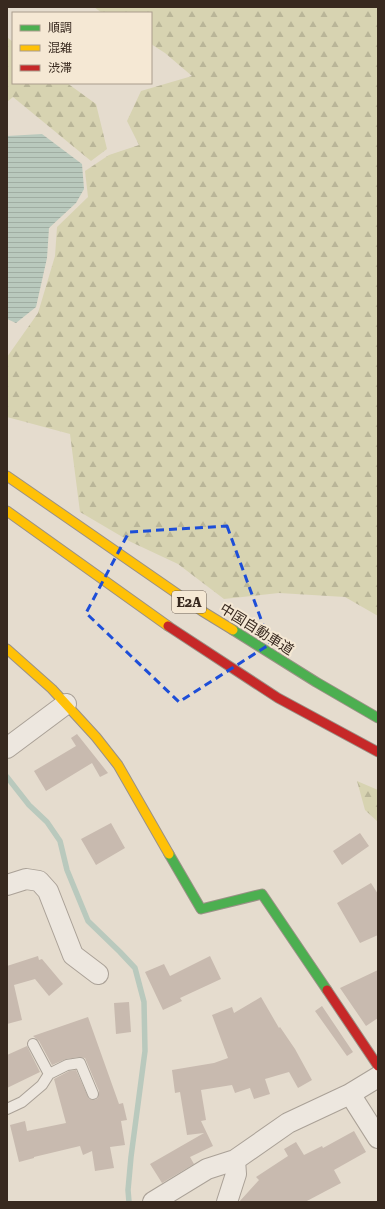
<svg xmlns="http://www.w3.org/2000/svg" width="385" height="1209" viewBox="0 0 385 1209" font-family="'Roboto Serif','Noto Sans JP',serif">
<defs>
<pattern id="forest-firs" width="22" height="20" patternUnits="userSpaceOnUse"><rect width="22" height="20" fill="#d7d3b1"/><path d="M5 1l3.5 6h-7zM16 11l3.5 6h-7z" fill="#b9b598"/></pattern>
<pattern id="water-rules" width="6" height="5" patternUnits="userSpaceOnUse"><rect width="6" height="5" fill="#b9c9bd"/><path d="M0 2.5h6" fill="none" stroke="#a0ada2"/></pattern>
</defs>
<rect width="100%" height="100%" fill="#e5dcce"/>
<!-- forest -->
<path fill="url(#forest-firs)" d="M94 7H378V616L345 597 279 593 224 599 178 564 131 542 80 512 70 434 7 417V357L38 313 55 256 57 227 88 197 85 171 109 155 139 145 127 121 141 91 192 76 165 53 151 44V13H102Z
M7 37 13 42V83H67L96 104 107 149 91 161 13 97 7 102Z
M357 781 378 790V822L365 810Z"/>
<!-- water -->
<path fill="url(#water-rules)" d="M42 134 82 164 84 189 76 203 49 228 47 258 36 307 16 323 7 319V136Z"/>
<g fill="none" stroke-linecap="round" stroke-linejoin="round">
<!-- stream -->
<path stroke="#b9c9bd" stroke-width="5.5" d="M7 777 29 805 47 822 60 841 67 870 88 921 120 952 135 968 144 1002 145 1051 131 1157 128 1190 129 1202"/>
</g>
<!-- building -->
<path fill="#c8baaf" d="M77 734 108 773 100 777 92 763 46 791 34 771 76 746 71 738Z
M111 823 125 848 96 865 81 839Z
M360 833 369 846 342 865 333 851Z
M371 883 378 894V935L360 943 337 903Z
M38 956 39 960 42 959 63 984 49 996 35 979 14 985 22 1020 7 1024V966Z
M210 956 221 979 180 998 182 1001 163 1010 145 972 164 964 170 976Z
M378 970V1018L366 1026 340 988Z
M261 997 279 1028 280 1027 295 1049 312 1080 298 1088 289 1072 265 1079 270 1094 254 1099 250 1088 235 1093 232 1085 201 1090 206 1120 201 1121 213 1146 190 1157 194 1164 162 1183 150 1164 204 1133 187 1135 180 1092 175 1093 172 1070 214 1063 228 1058 212 1015 232 1007 234 1013Z
M129 1002 131 1032 116 1034 114 1003Z
M322 1006 353 1052 347 1056 315 1011Z
M88 1017 119 1104 123 1103 127 1120 121 1121 125 1145 110 1147 114 1168 95 1171 92 1151 83 1155 80 1146 34 1157V1158L19 1162 10 1125 25 1121 27 1131 66 1123 54 1079 69 1071 76 1070 89 1099 95 1100 98 1098 99 1091 85 1058 79 1057 66 1059 52 1065 39 1041 33 1036Z
M27 1046 40 1072 7 1088V1055Z
M354 1131 366 1152 334 1170 341 1183 305 1202H239L259 1180 256 1177 288 1156 284 1149 296 1142 304 1155 322 1146 323 1148Z"/>
<g fill="none" stroke-linecap="round" stroke-linejoin="round">
<!-- lane casing -->
<g stroke="#aaa197" stroke-width="12">
<path id="lane" d="M33 1044 49 1074
M7 1109 22 1102 42 1085 49 1074 67 1065 80 1063 93 1094"/>
</g>
<!-- street casing -->
<g stroke="#aaa197" stroke-width="22">
<path id="street" d="M7 748 66 704
M7 885 26 879 39 881 48 891 73 955 98 974
M350 1094 378 1138
M153 1202 207 1169 235 1160 288 1123 350 1094 378 1077
M227 1202 236 1174 235 1160"/>
</g>
<!-- fast casing -->
<g stroke="#9a9186" stroke-width="11">
<path id="fast" d="M233 630 316 682 378 718
M169 854 201 909 262 894 327 990"/>
</g>
<!-- slow casing -->
<g stroke="#9a9186" stroke-width="11">
<path id="slow" d="M7 476 202 611 233 630
M7 511 168 626
M7 649 52 689 96 737 118 765 169 854"/>
</g>
<!-- jam casing -->
<g stroke="#9a9186" stroke-width="11">
<path id="jam" d="M168 626 278 698 378 752
M327 990 378 1066"/>
</g>
<!-- lane -->
<use href="#lane" stroke="#ede7df" stroke-width="10"/>
<!-- street -->
<use href="#street" stroke="#ede7df" stroke-width="20"/>
<!-- fast -->
<use href="#fast" stroke="#4caf50" stroke-width="9"/>
<!-- slow -->
<use href="#slow" stroke="#ffc107" stroke-width="9"/>
<!-- jam -->
<use href="#jam" stroke="#c62828" stroke-width="9"/>
</g>
<!-- marked area -->
<path fill="none" stroke="#1d4ed8" stroke-width="3" stroke-dasharray="8 5" stroke-linejoin="round" d="M227 526 270 644 179 702 86 613 129 532Z"/>
<g text-anchor="middle" dominant-baseline="central" stroke-width="4" stroke-linejoin="round" paint-order="stroke">
<!-- shield labels -->
<rect fill="#f5e8d4" stroke="#716255" stroke-width="1" x="172" y="591" width="34" height="22" rx="3"/>
<g font-size="13" font-weight="bold" fill="#38291f">
<text x="189" y="602">E2A</text>
</g>
<!-- street labels -->
<g font-size="14" fill="#38291f" stroke="#f5e8d4">
<text transform="translate(257 629) rotate(32)">中国自動車道</text>
</g>
</g>
<!-- border -->
<rect width="385" height="1209" fill="none" stroke="#38291f" stroke-width="16"/>
<!-- legend -->
<rect x="12" y="12" width="140" height="72" fill="#f5e8d4" stroke="#a99c8c"/>
<rect x="20" y="25" width="20" height="6" fill="#4caf50" stroke="#a99c8c"/>
<text x="48" y="32" font-size="12" fill="#38291f">順調</text>
<rect x="20" y="45" width="20" height="6" fill="#ffc107" stroke="#a99c8c"/>
<text x="48" y="52" font-size="12" fill="#38291f">混雑</text>
<rect x="20" y="65" width="20" height="6" fill="#c62828" stroke="#a99c8c"/>
<text x="48" y="72" font-size="12" fill="#38291f">渋滞</text>
</svg>
